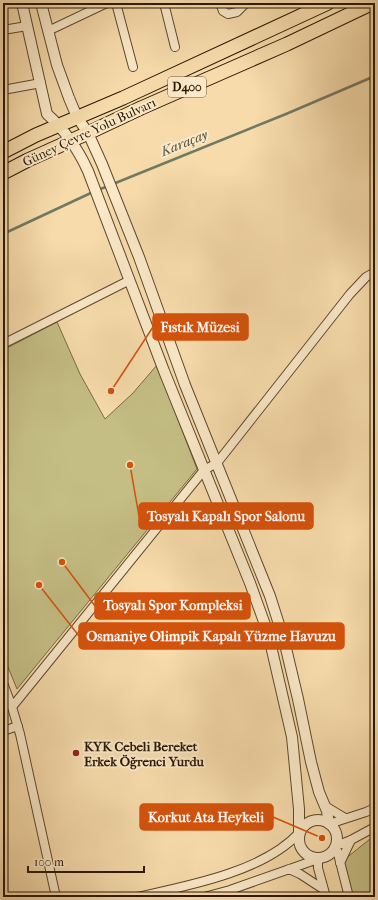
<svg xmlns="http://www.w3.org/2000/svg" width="378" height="900" viewBox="0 0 378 900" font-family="'IM FELL French Canon',serif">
<rect width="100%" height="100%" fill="#f7dbab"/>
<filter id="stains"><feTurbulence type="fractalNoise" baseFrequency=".005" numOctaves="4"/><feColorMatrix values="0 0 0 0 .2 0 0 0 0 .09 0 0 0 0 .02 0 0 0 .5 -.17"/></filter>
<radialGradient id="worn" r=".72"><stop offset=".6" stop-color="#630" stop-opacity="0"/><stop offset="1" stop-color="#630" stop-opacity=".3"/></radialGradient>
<!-- green -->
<path fill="#c4be84" stroke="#776b43" d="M57 322 80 374 105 419 133 393 157 365 197 469 17 689 3 655V350Z
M375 835V897H349L340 863Z"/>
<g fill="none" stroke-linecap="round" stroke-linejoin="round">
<!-- stream -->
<path stroke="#707a63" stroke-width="2.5" d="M113 184 286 114 375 76
M98 190 108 186
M3 234 93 192"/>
<!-- minor casing -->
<g stroke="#5d492c" stroke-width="10">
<path id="minor" d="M116 3 133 67
M164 3 175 47
M220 3 223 11 228 14 237 12 246 3
M3 30 27 26
M48 31 107 3
M3 90 41 83
M3 344 130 280
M3 683 12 707 20 734 56 897
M12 707 204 470 217 463 350 294 366 277 375 272
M3 731 18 726
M325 806 345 818
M329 824 366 812 375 808
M340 863 351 840
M289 869 300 874 323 889
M137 897C187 886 263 872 299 833
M204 897 230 890 318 859V868L326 897
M349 897 336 846 351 840 375 827"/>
</g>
<!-- tertiary casing -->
<g stroke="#5d492c" stroke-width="12">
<path id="tertiary" d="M22 3 47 114C66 131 78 149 88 171L164 371 250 583 268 633 292 737 299 809V833
M41 3 57 65 69 98 77 117 88 133 102 164 139 257 185 385 270 596 284 640 298 699 311 762 319 792 327 811 329 824
M299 839a19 19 0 1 1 38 0a19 19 0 1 1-38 0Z"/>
</g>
<!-- trunk casing -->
<g stroke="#2a1802" stroke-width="15">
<path id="trunk" d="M3 152 36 135 123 98 328 3
M3 173 28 160 88 133 141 108 287 44 373 3"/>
</g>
<!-- minor -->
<use href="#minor" stroke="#fae8c8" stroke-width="8"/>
<!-- tertiary -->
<use href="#tertiary" stroke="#fae8c8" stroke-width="10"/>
<!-- trunk -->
<use href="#trunk" stroke="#f7dbab" stroke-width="13"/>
</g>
<!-- markers -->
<circle fill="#8f2418" stroke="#fae8c8" stroke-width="1.5" cx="76" cy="753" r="4"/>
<g text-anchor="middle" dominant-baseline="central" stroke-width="4" stroke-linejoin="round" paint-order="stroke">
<!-- shield labels -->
<rect fill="#fae8c8" stroke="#68563d" stroke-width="1" x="168" y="77" width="38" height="20" rx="3"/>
<g font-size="12" font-weight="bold" fill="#2a1802">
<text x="187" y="87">D400</text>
</g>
<!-- street labels -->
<g font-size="13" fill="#2a1802" stroke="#fae8c8">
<text transform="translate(89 132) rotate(-25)">Güney Çevre Yolu Bulvarı</text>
</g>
<!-- poi labels -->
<g font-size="13" font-weight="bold" fill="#2a1802" stroke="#fae8c8" text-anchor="start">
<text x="84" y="746">KYK Cebeli Bereket<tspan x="84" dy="15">Erkek Öğrenci Yurdu</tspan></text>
</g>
<!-- water labels -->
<g font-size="14" font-style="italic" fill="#53513a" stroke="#fae8c8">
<text transform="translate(184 143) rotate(-22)">Karaçay</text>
</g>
</g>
<!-- callouts -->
<path fill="none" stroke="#d5520b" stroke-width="1.5" d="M111 391L153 327M130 465L139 516M62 562L95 606M39 585L79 636M322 838L273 817"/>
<g fill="#d5520b" stroke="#fae8c8" stroke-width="1.5">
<circle cx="111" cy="391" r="4"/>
<circle cx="130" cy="465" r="4"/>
<circle cx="62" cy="562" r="4"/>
<circle cx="39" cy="585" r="4"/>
<circle cx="322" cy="838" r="4"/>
</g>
<g fill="#d5520b" stroke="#d5520b" stroke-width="1.5">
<rect x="153" y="314" width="95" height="26" rx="4"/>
<rect x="139" y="503" width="174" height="26" rx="4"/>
<rect x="95" y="593" width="155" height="26" rx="4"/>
<rect x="79" y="623" width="265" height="26" rx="4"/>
<rect x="140" y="804" width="133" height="26" rx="4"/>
</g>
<g font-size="14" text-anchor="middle" font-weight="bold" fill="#fff">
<text x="200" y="332">Fıstık Müzesi</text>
<text x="226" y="521">Tosyalı Kapalı Spor Salonu</text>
<text x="173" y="610">Tosyalı Spor Kompleksi</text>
<text x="211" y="641">Osmaniye Olimpik Kapalı Yüzme Havuzu</text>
<text x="206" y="822">Korkut Ata Heykeli</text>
</g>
<!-- margin -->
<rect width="378" height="900" fill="none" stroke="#f7dbab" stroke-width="16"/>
<rect x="4" y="4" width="370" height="892" fill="none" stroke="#2a1802" stroke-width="2"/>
<rect x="8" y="8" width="362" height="884" fill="none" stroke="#2a1802"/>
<!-- scale -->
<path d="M28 866v6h116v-6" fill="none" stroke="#2a1802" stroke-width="2"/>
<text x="34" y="866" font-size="12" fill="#2a1802" stroke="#fae8c8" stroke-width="3" paint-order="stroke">100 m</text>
<rect width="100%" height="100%" filter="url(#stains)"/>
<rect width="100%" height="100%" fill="url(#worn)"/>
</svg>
